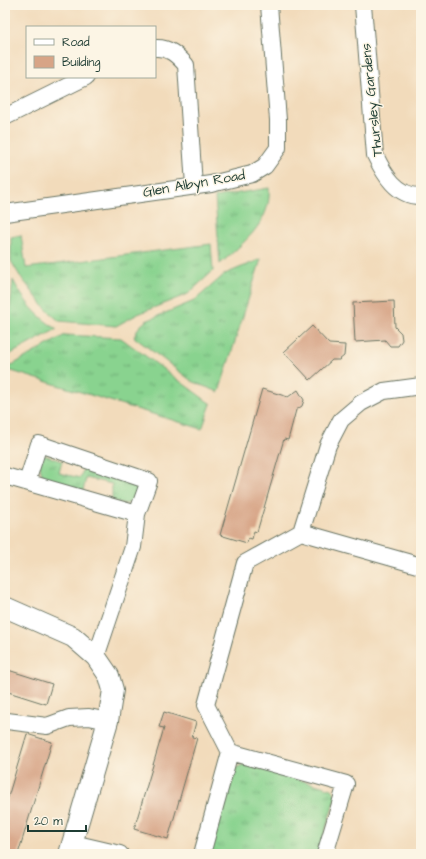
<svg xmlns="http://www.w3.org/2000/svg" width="426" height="859" viewBox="0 0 426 859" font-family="'Architects Daughter',sans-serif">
<defs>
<pattern id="grass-tufts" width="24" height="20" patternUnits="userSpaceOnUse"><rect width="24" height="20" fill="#89d38f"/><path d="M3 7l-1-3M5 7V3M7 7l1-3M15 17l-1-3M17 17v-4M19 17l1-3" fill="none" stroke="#6fac76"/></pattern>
</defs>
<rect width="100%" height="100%" fill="#fcf5e5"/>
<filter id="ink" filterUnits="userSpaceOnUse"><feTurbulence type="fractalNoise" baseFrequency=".025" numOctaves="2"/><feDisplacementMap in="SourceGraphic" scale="8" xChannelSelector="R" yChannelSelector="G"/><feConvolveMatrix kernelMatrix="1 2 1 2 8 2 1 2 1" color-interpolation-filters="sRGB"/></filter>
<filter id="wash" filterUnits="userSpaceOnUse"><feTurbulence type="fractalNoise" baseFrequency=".012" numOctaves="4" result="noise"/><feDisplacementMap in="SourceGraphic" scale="16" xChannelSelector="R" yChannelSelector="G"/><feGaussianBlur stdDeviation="0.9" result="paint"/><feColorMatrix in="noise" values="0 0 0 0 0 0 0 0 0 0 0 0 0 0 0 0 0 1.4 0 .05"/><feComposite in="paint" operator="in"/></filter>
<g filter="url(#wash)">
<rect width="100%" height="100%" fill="#f2dbbb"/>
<!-- grass -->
<path fill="url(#grass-tufts)" stroke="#548862" d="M269 188C272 222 243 243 220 264L215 197Z
M21 235 26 268 211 244 213 271 188 294 138 314 116 326 59 321 45 308 20 276 11 261V237Z
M261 259 219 392 193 382 134 337 139 327 146 321 194 301 225 274Z
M13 280C24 301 37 317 57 329L5 357Z
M65 335 121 338 211 404 202 429 5 369Z
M44 455 62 461 59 473 80 478 84 467 127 479 137 486V492L134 501 126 504 112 501V484L86 478 83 491 46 481 42 475 39 462Z
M244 764 332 789 336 796 318 854H209L236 768Z"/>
<g id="blocks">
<!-- building -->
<path fill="#d7a486" d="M394 301 395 327 401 333 402 340 398 346H390L385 340 355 342 353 303Z
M312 326 329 344 345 345 344 356 339 360H332L310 380 284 352Z
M262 389 288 397 298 390 304 400 302 406 296 410 288 440 284 439 257 532 254 531 252 539 248 538 247 543 220 535Z
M5 669 52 684 46 704 5 691Z
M164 712 196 722 192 737 197 738 168 839 134 829 164 728 159 727Z
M27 734 52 742 18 854H5V807Z"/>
</g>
</g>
<g filter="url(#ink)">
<use href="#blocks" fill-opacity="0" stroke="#697463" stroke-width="1"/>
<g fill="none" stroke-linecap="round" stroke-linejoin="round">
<!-- minor casing -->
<g stroke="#697463" stroke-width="18">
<path id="minor" d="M363 5 375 155C384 174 397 197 421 196
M155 48C169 47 177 55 186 65L194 186
M5 117 86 77
M5 213 211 184 252 174 265 166 278 148V120L269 5
M421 386 384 391 361 403 341 420 328 445 301 532 421 566
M5 476 137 514 149 481 39 444 27 482
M96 657 133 547 137 514
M7 721 47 726 69 718 89 717 108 721
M230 752 206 705 245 563 301 532
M230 752 346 784 325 854
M73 843 120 854
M202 854 230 752"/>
</g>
<!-- tertiary casing -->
<g stroke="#697463" stroke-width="22">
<path id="tertiary" d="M5 607 73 637 96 657 109 676 113 690 108 721 69 854"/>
</g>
<!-- minor -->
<use href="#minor" stroke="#fff" stroke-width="16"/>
<!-- tertiary -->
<use href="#tertiary" stroke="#fff" stroke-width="20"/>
</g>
</g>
<g text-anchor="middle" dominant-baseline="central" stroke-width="3" stroke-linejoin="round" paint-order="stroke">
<!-- street labels -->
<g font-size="14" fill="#1f3d34" stroke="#fcf5e5">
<text transform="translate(372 100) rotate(-96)">Thursley Gardens</text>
<text transform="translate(194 184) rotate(-10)">Glen Albyn Road</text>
</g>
</g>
<!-- margin -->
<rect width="426" height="859" fill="none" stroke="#fcf5e5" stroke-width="20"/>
<!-- legend -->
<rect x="26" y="26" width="130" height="52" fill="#fcf5e5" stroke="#a4ab9e"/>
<rect x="34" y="39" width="20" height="6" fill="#ffffff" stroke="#a4ab9e"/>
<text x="62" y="46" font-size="12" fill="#1f3d34">Road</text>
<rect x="34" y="56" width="20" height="12" fill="#d7a486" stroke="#a4ab9e"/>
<text x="62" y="66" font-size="12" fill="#1f3d34">Building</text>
<!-- scale -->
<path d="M28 825v6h58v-6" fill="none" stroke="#1f3d34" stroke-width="2"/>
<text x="34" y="825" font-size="12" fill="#1f3d34" stroke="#fcf5e5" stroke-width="3" paint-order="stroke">20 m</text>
</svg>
